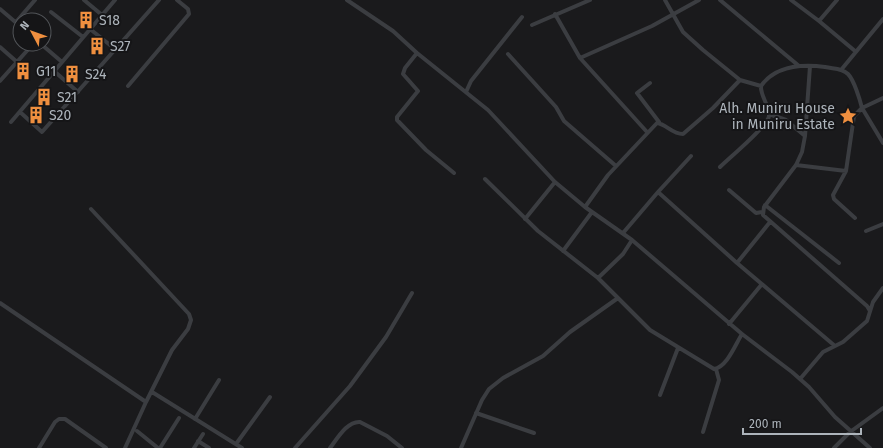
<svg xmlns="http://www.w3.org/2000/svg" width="883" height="448" viewBox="0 0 883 448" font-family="'Fira Sans',sans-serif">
<rect width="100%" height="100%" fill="#1a1a1c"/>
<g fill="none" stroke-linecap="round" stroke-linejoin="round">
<!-- street -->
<path stroke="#3b3d41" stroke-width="4" d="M84 0 102 15
M347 0 393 31 417 53 488 110 555 182 585 207 632 240 742 334 792 372 809 387 835 417 870 448
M665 0 683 32 703 50 740 80 761 86
M720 0 799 66
M791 0 819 21 837 0
M0 9 20 26
M51 12 83 37
M555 14 580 58 647 132
M819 21 855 51
M16 22 35 0
M532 25 590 0
M90 29 115 49
M41 44 62 62
M0 47 17 62
M417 53 405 68 403 74 418 91 397 117V120L426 150 454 173
M508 54 556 107 564 121 616 166
M580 58 652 26 699 0
M841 70 883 19
M54 71 78 92
M0 81 33 44
M650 83 637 93 659 122
M128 86 189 14 188 9 177 0
M466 92 471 81 522 17
M20 112 42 132 159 0
M769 114 786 120 805 136 802 152 796 165 764 207 763 215 867 306 870 311
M11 122 115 0
M805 136 810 66
M796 165 846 171
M720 167C729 158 768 126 769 116 770 106 760 96 761 86 776 65 802 64 825 67 834 69 842 68 848 74 854 80 860 100 862 108L883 98
M729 190 756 213 762 212
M658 192 691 156
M765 205 839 263
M585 207 608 175 657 123C666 124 672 134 683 134L713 108 740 80
M855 218 834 199 833 195 846 171 854 116 862 108 883 143
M525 219 555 182
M770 222 737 263 835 346
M866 231 883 224
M623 233 658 192 737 263
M563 251 592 212
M598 278 623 254 632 240
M618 298 650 330 714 369C727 367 735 345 742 334
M0 303 146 402 172 350 188 329 191 320 189 314 91 209
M729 324 762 284
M800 379 823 352 843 342 867 321 873 302 883 288
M152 392 242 448
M660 395 678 348
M476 413 534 433
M195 419 219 380
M137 431 158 448
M703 432 719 380 716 369
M198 441 209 448
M236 444 270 397
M39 448 55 422 59 419H65L106 448
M125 448 146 402
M160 448 179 418
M194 448 203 434
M295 448 350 386 386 337 412 293
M330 448C337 439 347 421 360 422L387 436 402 448
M461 448 482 400 489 389 503 378 543 356 570 332 618 298 598 278 538 231 485 179
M834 448 850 432 883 408"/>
</g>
<!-- icons -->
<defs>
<g id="building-bare" transform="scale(1.38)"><path d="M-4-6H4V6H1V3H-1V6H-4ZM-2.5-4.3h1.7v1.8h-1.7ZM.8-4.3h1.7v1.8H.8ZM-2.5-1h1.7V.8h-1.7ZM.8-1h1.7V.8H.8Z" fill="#ef8f3f" stroke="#151517" stroke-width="2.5" paint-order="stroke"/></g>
<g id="sight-bare" transform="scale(1.38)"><path d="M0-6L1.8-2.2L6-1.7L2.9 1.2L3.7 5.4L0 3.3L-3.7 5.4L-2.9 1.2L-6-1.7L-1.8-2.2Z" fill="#ef8f3f" stroke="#151517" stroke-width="2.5" paint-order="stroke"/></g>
</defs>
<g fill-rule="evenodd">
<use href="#building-bare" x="86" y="20"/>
<use href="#building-bare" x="97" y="46"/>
<use href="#building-bare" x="23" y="71"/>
<use href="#building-bare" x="72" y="74"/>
<use href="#building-bare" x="44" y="97"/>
<use href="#building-bare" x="36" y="115"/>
<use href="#sight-bare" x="848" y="116"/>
</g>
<g text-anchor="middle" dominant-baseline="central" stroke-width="4" stroke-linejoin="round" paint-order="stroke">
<!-- poi labels -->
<g font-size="14" fill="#adb4bb" stroke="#151517" text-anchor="start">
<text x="99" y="20">S18</text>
<text x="110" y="46">S27</text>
<text x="36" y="71">G11</text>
<text x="85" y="74">S24</text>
<text x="57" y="97">S21</text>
<text x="835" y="108" text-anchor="end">Alh. Muniru House<tspan x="835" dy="16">in Muniru Estate</tspan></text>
<text x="49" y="115">S20</text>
</g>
</g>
<!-- north arrow -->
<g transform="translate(32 32) rotate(311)"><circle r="19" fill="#151517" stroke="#525559"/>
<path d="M0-3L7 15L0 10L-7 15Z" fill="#ef8f3f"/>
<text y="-6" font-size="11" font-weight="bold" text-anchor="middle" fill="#adb4bb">N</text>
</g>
<!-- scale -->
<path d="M743 428v6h118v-6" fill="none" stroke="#adb4bb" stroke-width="2"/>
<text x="749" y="428" font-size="12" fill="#adb4bb" stroke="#151517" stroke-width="3" paint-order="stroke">200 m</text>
</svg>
